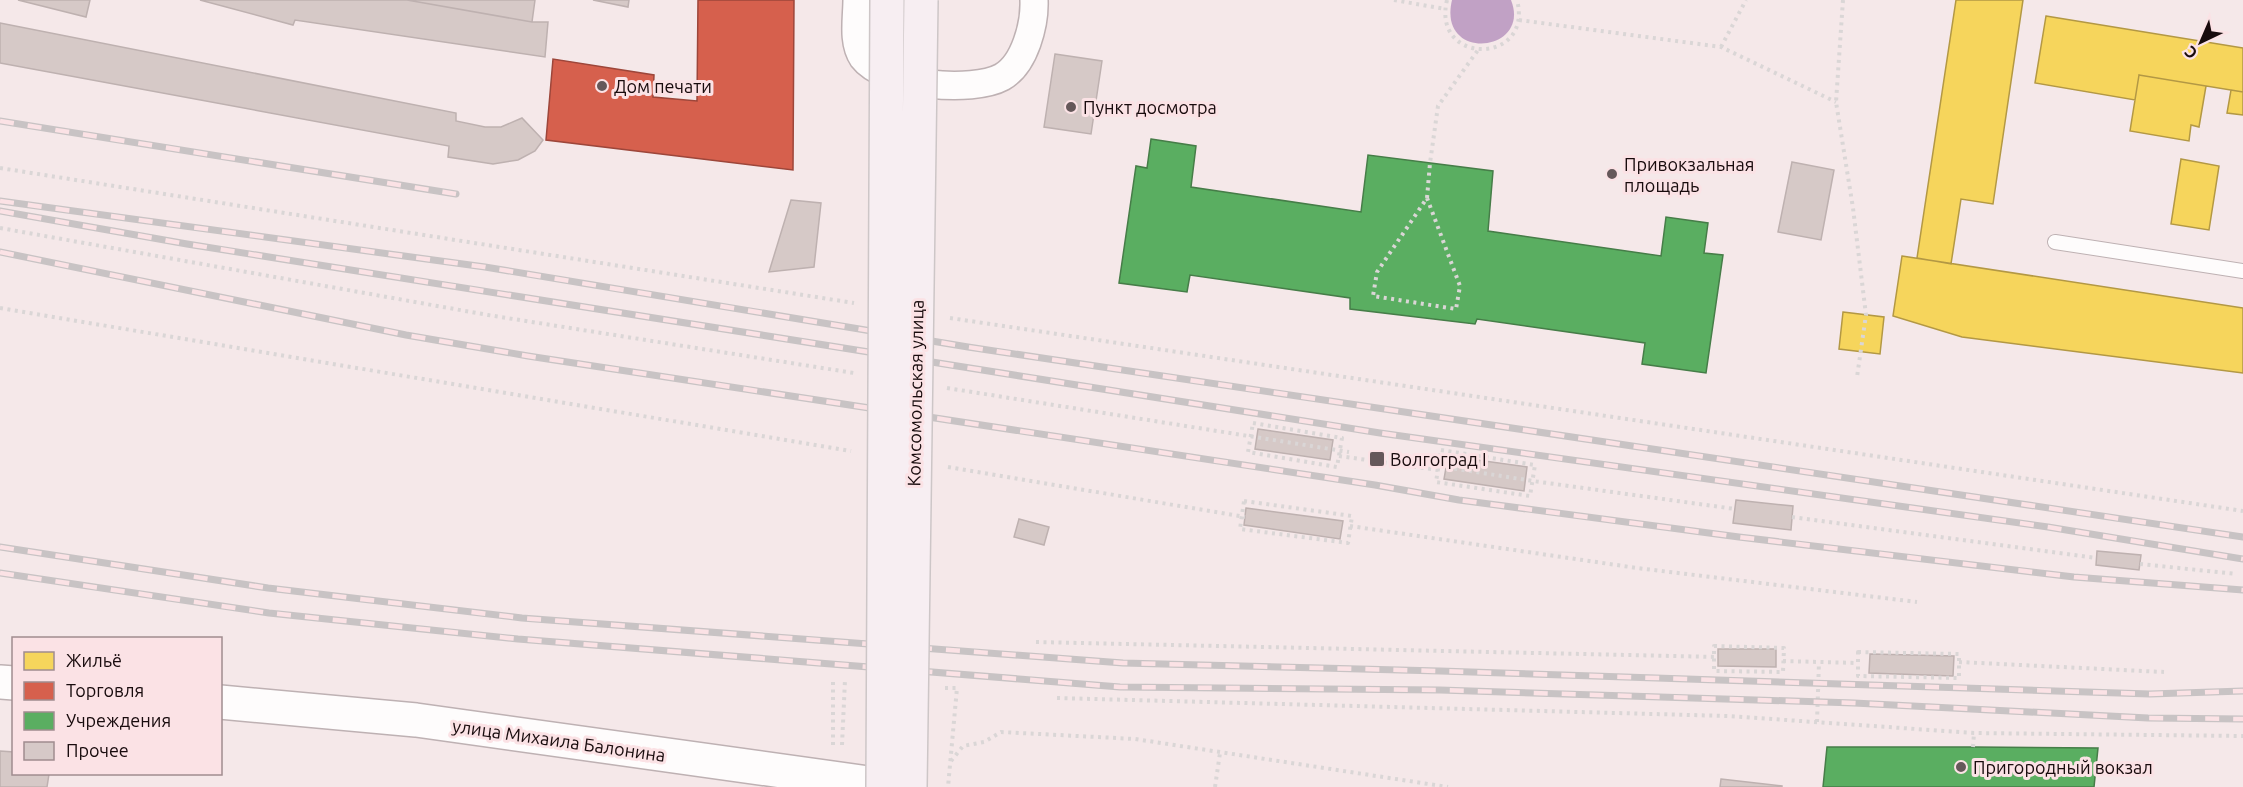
<svg xmlns="http://www.w3.org/2000/svg" width="2243" height="787" viewBox="0 0 2243 787" font-family="Ubuntu,sans-serif">
<rect width="100%" height="100%" fill="#f5e8e9"/>
<!-- water -->
<path fill="#c1a1c5" d="M1452 0H1511C1532 53 1437 63 1452 0Z"/>
<!-- homes -->
<path fill="#f6d55c" stroke="#b39844" stroke-width="1.5" d="M1956 0H2023L1993 204 1961 199 1951 264 1917 258Z
M2046 16 2243 48V92L2139 75 2135 100 2035 83Z
M2139 75 2206 86 2199 127 2191 125 2189 141 2130 131Z
M2231 90 2243 92V115L2227 113Z
M2181 159 2219 166 2209 230 2171 224Z
M1902 256 2243 308V373L1962 337 1893 316Z
M1843 312 1884 317 1880 354 1839 349Z"/>
<!-- shops -->
<path fill="#d6604d" stroke="#9d463a" stroke-width="1.5" d="M698 0H794L793 170 546 140 553 59 654 75 653 97 697 101Z"/>
<!-- public -->
<path fill="#5aae61" stroke="#467d48" stroke-width="1.5" d="M1151 139 1196 146 1191 187 1361 212 1368 155 1493 171 1488 231 1661 256 1666 217 1708 223 1704 253 1723 255 1706 373 1642 364 1645 343 1477 319 1475 324 1350 309V298L1190 275 1187 292 1119 283 1136 166 1147 168Z
M1827 747H1973L2098 748 2094 787H1823Z"/>
<!-- building -->
<path fill="#d6c9c7" stroke="#beb1b0" stroke-width="1.5" d="M18 0H90L86 17Z
M200 0H407L532 22H548L545 57 295 20 293 25Z
M407 0H535L532 22Z
M593 0H629L628 7Z
M0 23 456 113V121L485 127H501L522 118 543 140 535 151 518 160 493 164 448 157 449 146 0 63Z
M1055 54 1102 61 1091 134 1044 127Z
M1792 162 1834 170 1821 240 1778 232Z
M791 200 821 203 814 267 769 272Z
M1258 429 1333 440 1330 460 1255 449Z
M1448 456 1527 467 1524 491 1444 479Z
M1736 500 1793 506 1791 530 1733 523Z
M1246 508 1343 521 1340 539 1244 525Z
M1019 519 1049 527 1044 545 1014 537Z
M2097 551 2141 555 2139 570 2096 565Z
M1718 649H1776V667L1718 666Z
M1870 654 1954 656 1953 676 1869 673Z
M0 751 14 752V774H49L47 787H0Z
M1721 779 1782 786V787H1720Z"/>
<g fill="none" stroke-linecap="round" stroke-linejoin="round">
<!-- service casing -->
<g stroke="#beb1b3" stroke-width="16">
<path id="service" d="M2055 242 2243 271"/>
</g>
<!-- minor casing -->
<g stroke="#beb1b3" stroke-width="30">
<path id="minor" d="M857 0C857 18 852 42 863 58 884 86 973 93 1002 77 1025 64 1035 24 1034 0"/>
</g>
<!-- tertiary casing -->
<g stroke="#beb1b3" stroke-width="36">
<path id="tertiary" d="M0 682 14 683
M220 702 416 720 897 787"/>
</g>
<!-- path -->
<path stroke="#dad6d6" stroke-width="4" stroke-dasharray="3 4.5" stroke-linecap="butt" d="M1394 0 1445 9
M1447 0C1431 66 1534 65 1517 0
M1843 0 1836 102 1853 208 1866 315 1857 377
M1519 20 1721 47 1836 102
M1721 47 1746 0
M0 168 854 303
M1427 198 1460 286 1456 309 1373 296 1377 272Z
M1427 198 1430 163 1438 106 1478 50
M0 228 488 315 854 373
M0 308 851 451
M950 318 2243 511
M947 388 1349 452
M1253 423 1342 438 1337 467 1248 452Z
M1441 450 1535 465 1530 496 1436 482Z
M1339 456 1438 470
M1432 465 1533 481 1735 509
M948 467 1245 517
M1244 501 1352 516 1348 543 1240 529Z
M1792 517 2096 558
M1350 526 1637 568 1917 602
M2140 564 2237 574
M1036 642 1718 657
M1714 646 1784 648 1783 672 1714 671Z
M1858 652 1959 654V678L1858 676Z
M1783 661 1858 663
M1959 662 2164 672
M945 688H957L948 787
M1057 698 1728 716 1974 733 2243 736
M1817 722 1819 662
M833 745V680
M842 745 845 680
M1973 747 1974 733
M951 761 963 746 984 742 1001 732 1135 739 1448 787
M1215 787 1220 753"/>
<!-- service -->
<use href="#service" stroke="#fefcfc" stroke-width="14"/>
<!-- minor -->
<use href="#minor" stroke="#fefcfc" stroke-width="27"/>
<!-- tertiary -->
<use href="#tertiary" stroke="#fefcfc" stroke-width="33"/>
<!-- rail casing -->
<g stroke="#c8c3c4" stroke-width="7">
<path id="rail" d="M0 121 456 194
M0 201 485 267 968 347 2243 537
M0 211 187 244 1380 433 2048 527 2243 559
M0 252 406 335 528 356 1375 485 1459 500 1739 537 2074 577 2243 590
M0 547 268 588 522 618 1123 663 1440 671 2150 694 2243 691
M0 573 269 613 518 639 1120 687 1440 690 1854 703 2148 718 2243 719"/>
</g>
<!-- rail -->
<use href="#rail" stroke="#fbe2e5" stroke-width="4.5" stroke-dasharray="14" stroke-linecap="butt"/>
<!-- primary-bridge casing -->
<g stroke="#cdc6c7" stroke-width="36" stroke-linecap="butt">
<path id="primary-bridge" d="M883 787 887 0
M910 787 921 0"/>
</g>
<!-- primary-bridge -->
<use href="#primary-bridge" stroke="#f7eef2" stroke-width="33"/>
</g>
<!-- markers -->
<g fill="#65585a" stroke="#fbe2e5" stroke-width="2">
<circle cx="602" cy="86" r="6"/>
<circle cx="1071" cy="107" r="6"/>
<circle cx="1612" cy="174" r="6"/>
<rect x="1369" y="451" width="16" height="16" rx="3"/>
<circle cx="1961" cy="767" r="6"/>
</g>
<g text-anchor="middle" dominant-baseline="central" stroke-width="6" stroke-linejoin="round" paint-order="stroke">
<!-- poi labels -->
<g font-size="18" fill="#180b0d" stroke="#fbe2e5" text-anchor="start">
<text x="614" y="86">Дом печати</text>
<text x="1083" y="107">Пункт досмотра</text>
<text x="1624" y="164">Привокзальная<tspan x="1624" dy="21">площадь</tspan></text>
<text x="1390" y="459">Волгоград I</text>
<text x="1973" y="767">Пригородный вокзал</text>
</g>
<!-- street labels -->
<g font-size="18" fill="#180b0d" stroke="#fbe2e5">
<text transform="translate(915 393) rotate(-89)">Комсомольская улица</text>
<text transform="translate(559 740) rotate(8)">улица Михаила Балонина</text>
</g>
</g>
<!-- legend -->
<rect x="12" y="637" width="210" height="138" fill="#fbe2e5" stroke="#a08c8f" stroke-width="1.5"/>
<rect x="24" y="652" width="30" height="18" fill="#f6d55c" stroke="#a08c8f" stroke-width="1.5"/>
<text x="66" y="667" font-size="18" fill="#180b0d">Жильё</text>
<rect x="24" y="682" width="30" height="18" fill="#d6604d" stroke="#a08c8f" stroke-width="1.5"/>
<text x="66" y="697" font-size="18" fill="#180b0d">Торговля</text>
<rect x="24" y="712" width="30" height="18" fill="#5aae61" stroke="#a08c8f" stroke-width="1.5"/>
<text x="66" y="727" font-size="18" fill="#180b0d">Учреждения</text>
<rect x="24" y="742" width="30" height="18" fill="#d6c9c7" stroke="#a08c8f" stroke-width="1.5"/>
<text x="66" y="757" font-size="18" fill="#180b0d">Прочее</text>
<!-- north arrow -->
<g transform="translate(2201 42) rotate(224)" stroke="#fbe2e5" stroke-width="4.5" paint-order="stroke">
<path d="M0-4.5L10 22L0 15L-10 22Z" fill="#180b0d"/>
<text y="-9" font-size="16" font-weight="bold" text-anchor="middle" fill="#180b0d">С</text>
</g>
</svg>
